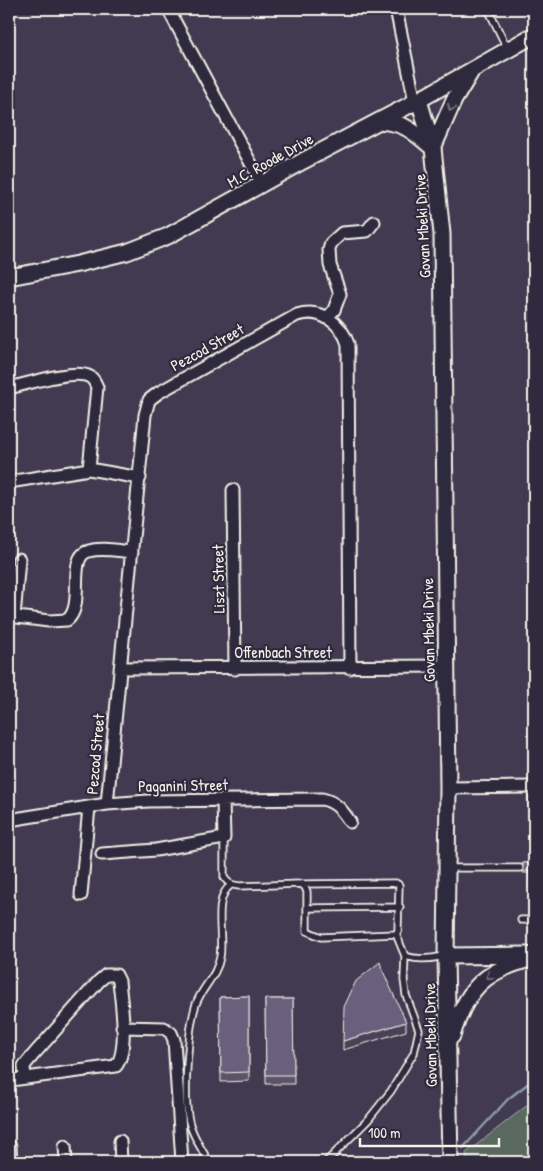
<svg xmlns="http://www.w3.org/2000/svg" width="543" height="1171" viewBox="0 0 543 1171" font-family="'Patrick Hand',sans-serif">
<rect width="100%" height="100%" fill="#413a50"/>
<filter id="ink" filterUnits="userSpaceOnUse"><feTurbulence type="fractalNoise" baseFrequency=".02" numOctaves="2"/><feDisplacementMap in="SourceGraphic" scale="10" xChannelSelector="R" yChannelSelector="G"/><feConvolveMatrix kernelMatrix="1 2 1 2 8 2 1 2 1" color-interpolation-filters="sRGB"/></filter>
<g filter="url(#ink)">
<!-- green -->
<path fill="#5a6960" stroke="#a7ada4" d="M534 1100V1162H468L466 1153Z"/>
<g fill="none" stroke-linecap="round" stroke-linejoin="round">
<!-- stream -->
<path stroke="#8f9ca4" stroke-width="2.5" d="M463 1148 508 1099 534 1079"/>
<!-- lane casing -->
<g stroke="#f4f1e8" stroke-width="9">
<path id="lane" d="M488 9 507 48
M224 838V877C228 884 232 885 239 886L301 884 305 887 307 892V931L321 937 396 934 405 956C417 960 431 959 444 956
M447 868H520
M301 884 396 883 399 885 398 931 396 934
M307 908 400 907
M521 920H534
M209 1162C202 1150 192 1135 189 1121 183 1096 188 1029 196 1004 202 987 217 976 220 957 224 937 212 898 231 885
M326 1162 368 1120 391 1091 414 1053 419 1030 406 995 404 980 405 956"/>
</g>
<!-- street casing -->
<g stroke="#f4f1e8" stroke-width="15">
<path id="street" d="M168 9 262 184
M396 9 415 102
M327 318 334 310 340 294 330 265 329 250 331 243 342 233 367 231 374 222
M9 388C27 384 75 368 90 377 94 379 95 383 97 387L89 469
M9 482 89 469 140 478
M233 490 235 669
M9 616 49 621 67 620C86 606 66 556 89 551 101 547 119 551 132 552
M14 617 19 559
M120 668 446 666
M448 788 534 787
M107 804 145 415 149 400 158 393 297 315C320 308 341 322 348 344L350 668
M9 820 107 804 148 801 322 799C336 802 342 810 350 822
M102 854 156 850 224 838 223 801
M81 895 89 807
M122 1027 164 1028 171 1033 174 1040 182 1162
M11 1080 116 1066C129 1050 121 1001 119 981L116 975H106L99 981 34 1054 24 1066 25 1078
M120 1141 121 1162
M10 1146 11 1162
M65 1146 66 1162"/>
</g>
<!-- secondary casing -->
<g stroke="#f4f1e8" stroke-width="19">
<path id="secondary" d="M419 100 433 148 442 234 448 788 446 956 450 1162
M379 121C407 123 413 132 433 148L454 100 472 70
M9 277 78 264 127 252 168 236 303 161 419 100 534 35
M446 956 527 955
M452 1036C467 987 485 970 534 958"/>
</g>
<!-- lane -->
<use href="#lane" stroke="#2f2a3d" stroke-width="5.5"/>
<!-- street -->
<use href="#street" stroke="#2f2a3d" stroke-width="11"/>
<!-- secondary -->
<use href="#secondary" stroke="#2f2a3d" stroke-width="15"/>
</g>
<!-- wall -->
<path fill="#5b526b" stroke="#f4f1e8" d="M534 793V910L530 911 529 871V873H523V863H529Z
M249 996V1081L221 1082 220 997Z
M265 999H293L294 1084H266Z"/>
<!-- shaded-wall -->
<path fill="#4a4257" stroke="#f4f1e8" d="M406 1022V1031L343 1050V1041Z"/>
<!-- building -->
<path fill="#6a5f7c" stroke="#f4f1e8" d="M528 793H534V901H530Z
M523 863H529V871H523Z
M380 962 382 969 406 1022 343 1041 344 1007 356 981Z
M249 996V1072L221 1073 220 997Z
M265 999H293L294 1075H266Z"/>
<!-- one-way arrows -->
<defs><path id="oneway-chevron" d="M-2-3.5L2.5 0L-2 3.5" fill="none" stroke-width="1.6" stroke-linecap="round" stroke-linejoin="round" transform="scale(1.25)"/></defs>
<g stroke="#747079">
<use href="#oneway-chevron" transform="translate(451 108) rotate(115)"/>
<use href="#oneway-chevron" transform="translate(489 976) rotate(147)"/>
</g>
</g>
<g text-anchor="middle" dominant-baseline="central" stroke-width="4.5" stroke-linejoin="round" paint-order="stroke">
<!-- street labels -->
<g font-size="16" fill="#f4f1e8" stroke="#2f2a3d">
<text transform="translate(270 160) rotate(-29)">M.C. Roode Drive</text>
<text transform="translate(422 226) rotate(-93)">Govan Mbeki Drive</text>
<text transform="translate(207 347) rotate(-29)">Pezcod Street</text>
<text transform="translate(218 579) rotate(-91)">Liszt Street</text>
<text transform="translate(428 630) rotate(-91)">Govan Mbeki Drive</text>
<text x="283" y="652">Offenbach Street</text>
<text transform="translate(95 754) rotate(-85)">Pezcod Street</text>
<text transform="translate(183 785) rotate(-1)">Paganini Street</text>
<text transform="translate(430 1035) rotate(-91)">Govan Mbeki Drive</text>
</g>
</g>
<!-- margin -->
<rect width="543" height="1171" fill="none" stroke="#2f2a3d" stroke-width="30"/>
<rect x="15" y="15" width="513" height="1141" fill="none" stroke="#f4f1e8" stroke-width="2" filter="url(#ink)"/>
<!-- scale -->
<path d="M360 1138v8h139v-8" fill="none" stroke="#f4f1e8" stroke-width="2.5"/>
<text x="368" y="1138" font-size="15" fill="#f4f1e8" stroke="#2f2a3d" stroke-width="4" paint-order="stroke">100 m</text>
</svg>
